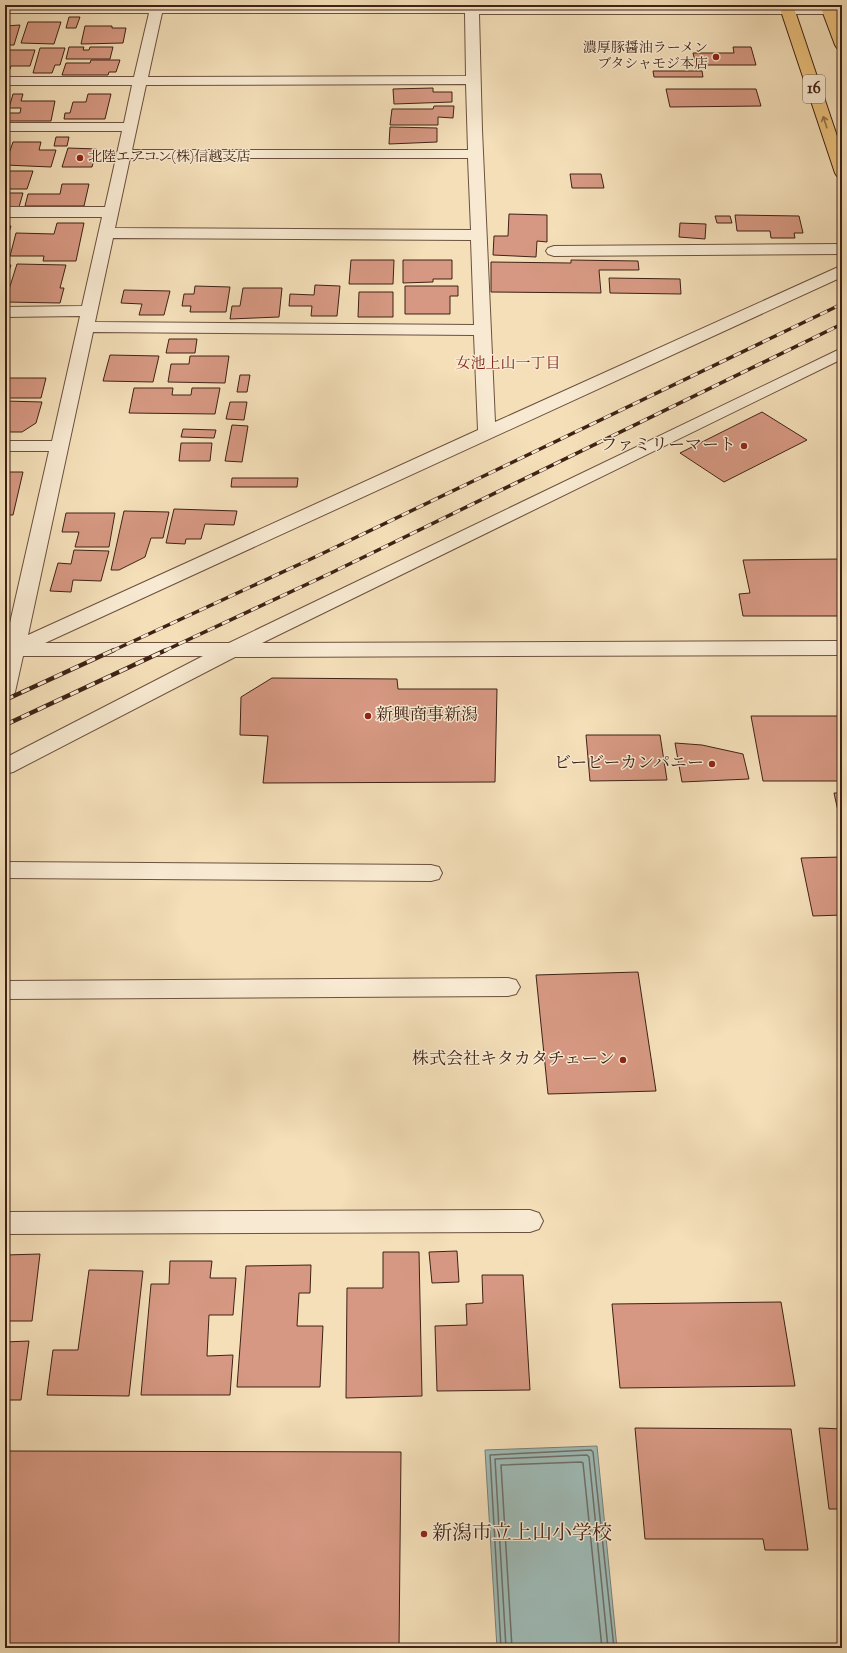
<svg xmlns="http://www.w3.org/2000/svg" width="847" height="1653" viewBox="0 0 847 1653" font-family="'Sorts Mill Goudy','Noto Serif JP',serif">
<rect width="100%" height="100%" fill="#f4dfb9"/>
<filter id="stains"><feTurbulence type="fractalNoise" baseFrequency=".005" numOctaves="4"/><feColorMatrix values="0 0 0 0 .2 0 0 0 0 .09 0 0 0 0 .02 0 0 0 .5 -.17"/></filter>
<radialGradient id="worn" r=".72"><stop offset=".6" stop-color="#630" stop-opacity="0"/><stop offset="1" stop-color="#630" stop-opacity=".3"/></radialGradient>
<!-- water -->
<path fill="#9ebbb7" stroke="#787e76" d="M597 1446 617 1648H497L485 1450Z"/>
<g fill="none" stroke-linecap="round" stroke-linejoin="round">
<!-- shore -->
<path stroke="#6e6e66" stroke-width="1.5" d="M501 1648 490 1455 591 1450 593 1452 614 1648
M506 1648 495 1459 587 1455 589 1457 608 1648
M512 1648 501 1465 581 1462 583 1463 602 1648"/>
</g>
<!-- building -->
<path fill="#d69882" stroke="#3f2215" d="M69 17H80L76 28H66Z
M28 22H61L54 44 21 43Z
M20 25 14 45H5V26Z
M85 26H112V28H126L123 43 81 44Z
M69 47H84L83 50H89L90 47H113L110 59H66Z
M733 47H751L756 65H696L693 53H734Z
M40 48H65L60 65H55L52 73H33Z
M6 50H35L30 66H11L8 74H5Z
M91 60H120L116 72H109L108 75H62L66 63H90Z
M653 71H702L703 77H654Z
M433 88V92H452V102L394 104 393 89Z
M666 89H756L761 106 670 107Z
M13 94H23L21 101H55L51 121H5L6 113H20L21 108H9Z
M88 94H111L105 119H64L65 113H70L73 102H86Z
M434 106H454L453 118 438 117V125H390L392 109H433Z
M390 127 437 128V142L389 144Z
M56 137H69L67 146H54Z
M13 142H41L39 150H56L51 167 5 165Z
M68 148 97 149 92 167H62Z
M5 171H33L27 189H5Z
M570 174H601L604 188H572Z
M62 184H89L84 206H25L28 194H60Z
M5 193H23L19 207 5 206Z
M509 214 547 215V242L537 241 536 257 493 255 494 236H508Z
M735 215 799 216 803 233H794L795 238H771L770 231H737Z
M715 216H730L732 223H717Z
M57 223H84L76 261H43L44 256H10L16 233 54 234Z
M680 223 706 224 705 239 679 237Z
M5 226H11L5 245Z
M351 260H394L393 284H349Z
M403 260H452V279H433V282L403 283Z
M571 260 638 261 639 270H599L601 293 491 292V262L571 263Z
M17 264 66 265 60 288H64L60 303 5 302Z
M5 265H11L5 284Z
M609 278 680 279 681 294 610 293Z
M315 285 340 286 337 316H311L312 306H289L290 294 314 295Z
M195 286 230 287 226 312H190L191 306H182L184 294H194Z
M405 286H458V296H450V314H405Z
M243 288H282L279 317 230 319 232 306H240Z
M124 290 170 291 164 315H139L142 304 121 303Z
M359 292H393V317H358Z
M169 339H197L195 353H166Z
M110 355 159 356 153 382 103 381Z
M190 356H229L225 383 168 382 171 364H189Z
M240 375H250L247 392H237Z
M5 378H46L41 398H5Z
M134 388H173L172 395H191L192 388H220L215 414 129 413Z
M5 401 42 402 36 423 22 432H5Z
M230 402H247L244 420 226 419Z
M762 412 807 440 724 482 680 453Z
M232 425 248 426 242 462 225 461Z
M183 429 216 430 214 438 181 437Z
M181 443H212L210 461H179Z
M5 472H23L13 515H5Z
M232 478H298L297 487H231Z
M174 509 237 511 234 525 205 524 201 539H186L185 544 166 543Z
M124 511 169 512 163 538H151L145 557 119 570H111Z
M66 513H115L109 547H75L79 532H62Z
M74 550 109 551 101 581 73 580 71 592 50 591 58 563 71 564Z
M842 559V616H743L739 594 750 593 743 560Z
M272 678 397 679 398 689H497L495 782 263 783 268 736 240 735 241 697Z
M751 716H842V781H763Z
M586 735H660L667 780 590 781Z
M675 743 702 745 743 754 749 779 682 782Z
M834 793H842V811H838Z
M842 857V915L813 916 801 858Z
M638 972 656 1091 548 1094 536 975Z
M457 1251 459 1282 432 1283 429 1252Z
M383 1252H419L422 1396 346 1398 347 1288H383Z
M40 1254 32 1321H5V1255Z
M170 1261H212L210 1278H236L233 1315H209L207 1356 233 1355 230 1395H141L151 1284H169Z
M311 1265 310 1293H299L297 1326H323L320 1387H237L246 1266Z
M89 1270 143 1271 129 1396 47 1395 53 1350H78Z
M482 1275H523L530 1390 437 1391 435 1326 467 1325 466 1304 483 1303Z
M781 1302 795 1386 620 1388 612 1304Z
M29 1341 21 1400H5V1342Z
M635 1428 791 1429 808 1550H765L763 1539H645Z
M819 1428 842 1429V1509H829Z
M5 1451 401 1452 399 1648H5Z"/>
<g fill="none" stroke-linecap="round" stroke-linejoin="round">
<!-- minor casing -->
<g stroke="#6c513e" stroke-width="2">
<path id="minor" d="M5 5 842 6V14H479L482 130 495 422 836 268 842 266V277L45 643H229L842 348V359L262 643 842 641V655L235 657 13 772 5 774V758L203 656H23L15 692 12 697 5 699V645L49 451H5V441H52L80 316 5 317V307L82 306 102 217H5V207H105L122 131H5V123H124L132 85H5V77H134L149 13H5ZM162 13H465L466 76 148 77ZM466 84 468 150H132L146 85ZM130 158H468L471 230 115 228ZM113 238 471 240 474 325 95 322ZM93 332 474 335 478 430 28 635Z
M842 244V254L554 256 548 254 546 251 548 248 554 246Z
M5 862 431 865 439 867 442 873 439 879 431 881 5 878Z
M508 978 516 980 520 987 516 994 508 996 5 999V981Z
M530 1210 539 1213 543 1221 539 1229 530 1232 5 1234V1212Z"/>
</g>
<!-- major casing -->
<g stroke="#3f2215" stroke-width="2">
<path id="major" d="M779 5H793L842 151V177L837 176 835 173Z
M820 5H834L842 27V49L837 48 835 45Z"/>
</g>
<!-- minor -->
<use href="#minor" fill="#f8ead2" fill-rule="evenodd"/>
<!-- major -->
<use href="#major" fill="#eac07c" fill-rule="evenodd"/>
<!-- rail-far1 casing -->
<g stroke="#3f2215" stroke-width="3.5">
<path id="rail-far1" d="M112 651 313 558 842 304
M164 651 331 573 842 324"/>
</g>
<!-- rail casing -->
<g stroke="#3f2215" stroke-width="4.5">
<path id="rail" d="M5 700 114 650
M5 725 166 650"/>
</g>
<!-- rail-far1 -->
<use href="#rail-far1" stroke="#f8ead2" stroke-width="2.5" stroke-dasharray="8" stroke-linecap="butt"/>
<!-- rail -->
<use href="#rail" stroke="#f8ead2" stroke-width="3" stroke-dasharray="9" stroke-linecap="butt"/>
</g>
<!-- one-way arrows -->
<defs><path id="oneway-shaft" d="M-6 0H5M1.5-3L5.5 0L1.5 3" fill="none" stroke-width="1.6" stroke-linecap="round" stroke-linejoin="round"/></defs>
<use stroke="#947148" href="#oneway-shaft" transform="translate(825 122) rotate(-108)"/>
<!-- markers -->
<g fill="#8f2418" stroke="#f8ead2" stroke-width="1.5">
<circle cx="716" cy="57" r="4"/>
<circle cx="80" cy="158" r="4"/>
<circle cx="744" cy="446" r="4"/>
<circle cx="368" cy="716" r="4"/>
<circle cx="712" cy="764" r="4"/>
<circle cx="623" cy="1060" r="4"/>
<circle cx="424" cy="1534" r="4"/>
</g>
<g text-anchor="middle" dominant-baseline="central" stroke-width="3" stroke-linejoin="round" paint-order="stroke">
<!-- far-poi labels -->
<g font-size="14" fill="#3f2215" stroke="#f8ead2" text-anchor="end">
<text x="708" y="49">濃厚豚醤油ラーメン<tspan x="708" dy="16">ブタシャモジ本店</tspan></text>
<text x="88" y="158" text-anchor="start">北陸エアコン(株)信越支店</text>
</g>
<!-- far-neighbourhood labels -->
<g font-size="15" fill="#7a1f14" stroke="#f8ead2">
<text x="508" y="364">女池上山一丁目</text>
</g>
<!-- shield labels -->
<rect fill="#f8ead2" stroke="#765e4e" stroke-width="1" x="803" y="75" width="22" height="28" rx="3"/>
<g font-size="16" font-weight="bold" fill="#3f2215">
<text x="814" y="89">16</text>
</g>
<!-- poi labels -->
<g font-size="17" fill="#3f2215" stroke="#f8ead2" text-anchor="end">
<text x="736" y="446">ファミリーマート</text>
<text x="376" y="716" text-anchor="start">新興商事新潟</text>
<text x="704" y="764">ビービーカンパニー</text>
<text x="615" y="1060">株式会社キタカタチェーン</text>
</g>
<!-- near-poi labels -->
<g font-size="20" fill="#3f2215" stroke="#f8ead2" text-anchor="start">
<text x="432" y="1534">新潟市立上山小学校</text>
</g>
</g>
<!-- margin -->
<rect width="847" height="1653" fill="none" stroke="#f4dfb9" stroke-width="20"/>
<rect x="6" y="6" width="835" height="1641" fill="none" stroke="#3f2215" stroke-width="2"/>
<rect x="10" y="10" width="827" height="1633" fill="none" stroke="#3f2215"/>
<rect width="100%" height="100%" filter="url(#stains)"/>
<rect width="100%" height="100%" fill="url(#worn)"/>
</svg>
